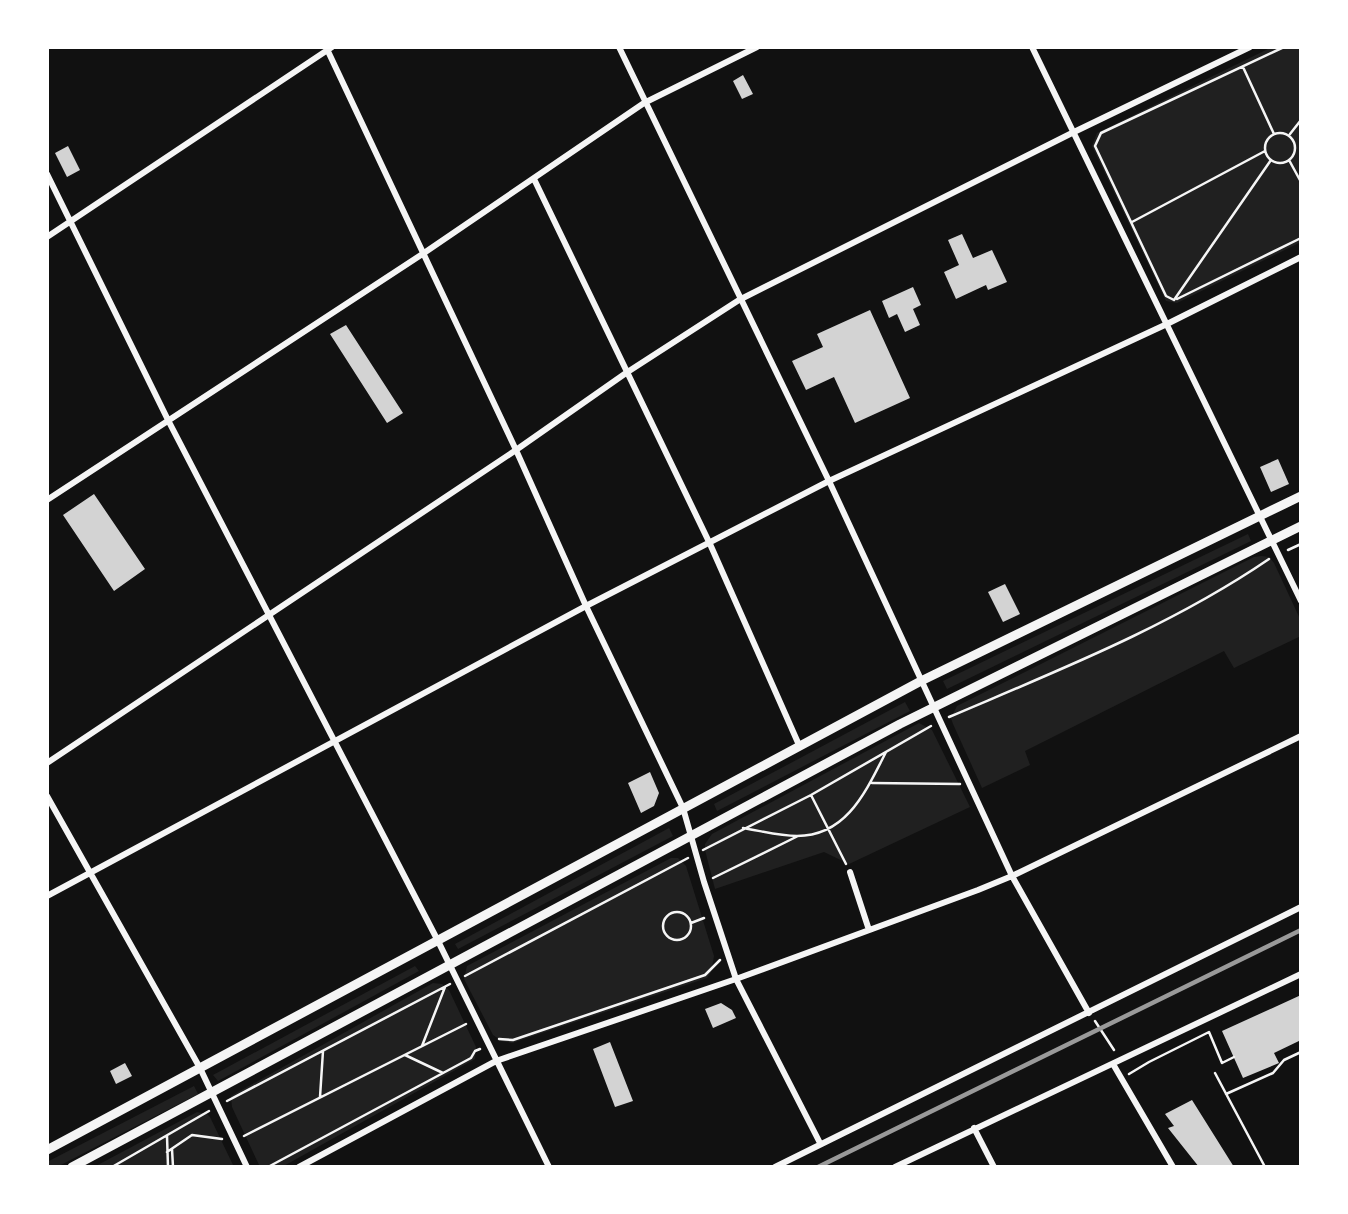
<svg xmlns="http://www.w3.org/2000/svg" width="1348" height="1214" viewBox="0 0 1348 1214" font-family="Cabin,sans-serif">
<rect width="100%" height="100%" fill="#111"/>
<!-- green -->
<path fill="#202020" d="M1272 47H1301V242L1177 303 1166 301 1092 146 1097 133Z
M1248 534 1251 541 947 689 943 681Z
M1262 556 1269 557 1274 563 1301 621V636L1234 668 1224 651 1025 751 1030 765 982 788 953 724 951 718 957 706 1254 557Z
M905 702 910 711 717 811 714 804Z
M919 723 932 730 970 807 849 864 824 852 715 889 705 850V844L712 834Z
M669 828 673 836 458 949 455 944Z
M671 858H678L686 866 714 956 711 972 707 978 512 1043 502 1041 493 1035 464 979 467 966Z
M415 966 419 971 218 1081 213 1075Z
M433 983 442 984 449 990 476 1047 475 1059 282 1167H260L232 1107 231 1096Z
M194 1086 198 1094 57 1167H47V1162Z
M197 1112 207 1114 210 1117 234 1167H94Z"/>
<!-- building -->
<path fill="#d3d3d3" d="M743 75 753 94 742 99 733 81Z
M68 146 80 170 67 177 55 153Z
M962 234 973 258 992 250 1007 282 988 290 986 285 956 299 944 272 959 265 948 240Z
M913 287 921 305 913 309 920 325 905 332 897 314 889 318 882 301Z
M870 310 910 398 855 423 834 377 806 390 792 361 823 347 817 334Z
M346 325 403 413 387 423 330 334Z
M1278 459 1289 484 1271 492 1260 467Z
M94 494 145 569 114 591 63 515Z
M1005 584 1020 614 1003 622 988 592Z
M650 772 659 793 654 806 641 813 628 783Z
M1301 995V1040L1274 1053 1279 1063 1243 1078 1222 1031Z
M721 1003 732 1010 736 1018 713 1028 705 1009Z
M610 1042 633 1101 615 1107 593 1049Z
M125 1063 132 1076 116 1084 110 1071Z
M1192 1100 1234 1167H1199L1168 1128 1174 1126 1165 1114Z"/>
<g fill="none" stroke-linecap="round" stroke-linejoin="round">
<!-- path -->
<path stroke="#f5f5f5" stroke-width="2.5" d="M1243 67 1274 134
M1265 148a15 15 0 1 1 30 0a15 15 0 1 1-30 0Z
M1290 134 1301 120
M1289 160 1301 182
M1132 222 1265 151
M1177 299 1301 238
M1174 300 1166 296 1095 146 1101 133 1284 47
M1174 300 1271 160
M1288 550 1301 544
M949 717C1059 670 1171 626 1269 559
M872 783 960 784
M811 795 846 864
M743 828C761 831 779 836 797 836 847 836 866 791 886 752
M703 850 811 795 931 726
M713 878 798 836
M663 926a14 14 0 1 1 28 0a14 14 0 1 1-28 0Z
M691 923 704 918
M465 976 688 858
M1095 1021 1114 1050
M499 1039 513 1040 705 975 720 960
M422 1046 445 987
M405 1055 443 1073
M1215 1073 1265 1167
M1129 1074 1149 1062 1209 1032 1222 1063 1234 1057
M1226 1094 1273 1073 1284 1060 1301 1052
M320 1097 323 1051
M227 1101 450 984
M167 1136 168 1167
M244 1136 466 1024
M172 1149 173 1167
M167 1152 192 1135 222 1139
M112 1167 209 1111
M268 1167 471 1058 475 1051 480 1049"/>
<!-- minor -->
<path stroke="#f5f5f5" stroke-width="6" d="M326 47 516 450 586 606 683 808 704 882 736 979 820 1143
M619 47 829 481 1012 876 1089 1013
M1032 47 1301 601
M47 174 168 420 438 941 549 1167
M534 179 710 544 799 745
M47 237 332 47
M47 500 424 253 644 103 757 47
M47 763 516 450 626 373 739 300 1074 132 1250 47
M47 796 200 1068 247 1167
M850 872 869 930
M47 896 586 606 829 481 1167 324 1301 257
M1113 1064 1173 1167
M974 1128 994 1167
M299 1167 496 1061 736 979 978 890 1012 876 1301 736
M775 1167 1301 907
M895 1167 1301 974"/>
<!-- secondary -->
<path stroke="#f5f5f5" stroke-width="9" d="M47 1150 921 681 1301 496
M72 1167 900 724 1301 526"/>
<!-- rail -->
<path stroke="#9a9a9a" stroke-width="4.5" d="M818 1167 1301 930"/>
</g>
<!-- border -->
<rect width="1348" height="1214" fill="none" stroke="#ffffff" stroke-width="98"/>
</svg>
